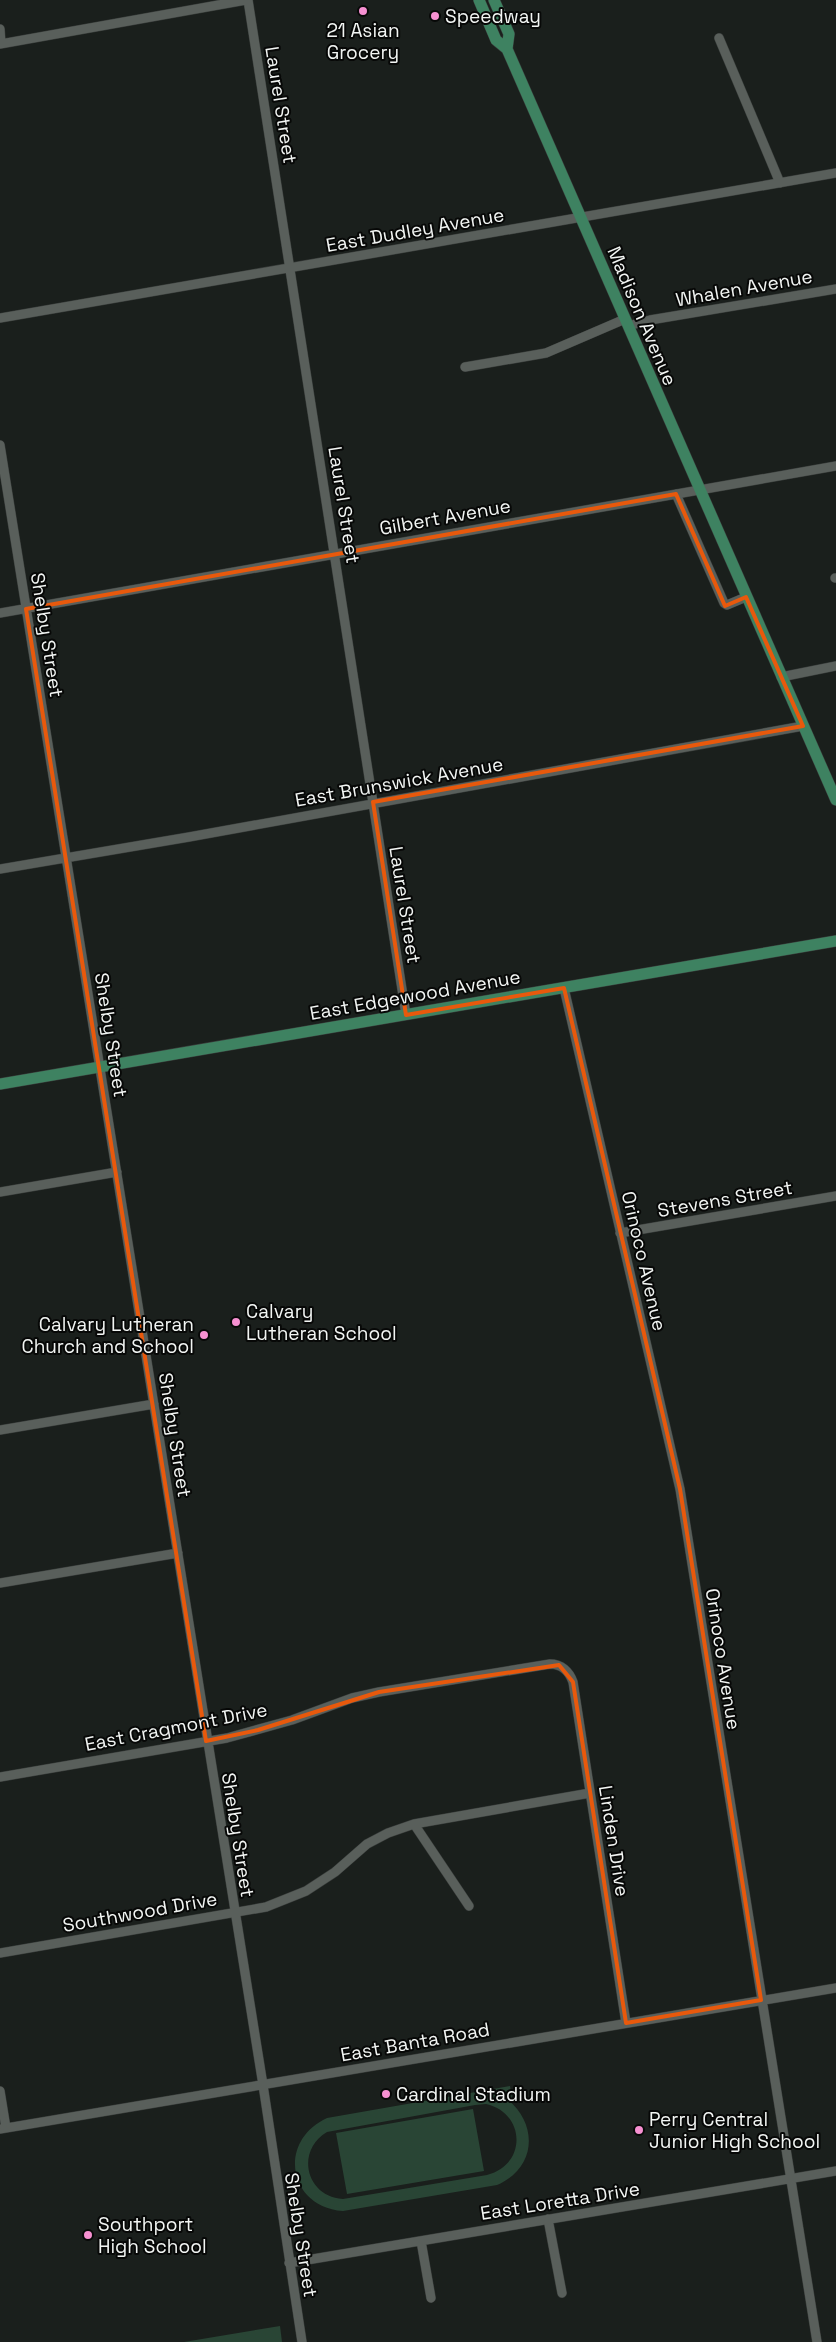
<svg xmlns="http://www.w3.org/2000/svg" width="836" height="2342" viewBox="0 0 836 2342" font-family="'Space Grotesk',sans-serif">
<rect width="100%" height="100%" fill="#1a1f1c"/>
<!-- green -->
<path fill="#294535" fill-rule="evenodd" d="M510 2086 512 2098 507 2099C539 2125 536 2168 497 2185L343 2211C288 2207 277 2141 327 2118ZM486 2104C526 2113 527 2165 487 2175L343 2199C306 2197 295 2151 327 2132L475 2105Z
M473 2109 484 2171 347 2194 336 2133Z
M280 2326 282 2342H184Z"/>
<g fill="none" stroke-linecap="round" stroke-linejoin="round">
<!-- minor casing -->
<g stroke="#393d3b" stroke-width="10">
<path id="minor" d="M248 0 406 1015
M0 29 1 43
M719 38 780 183
M0 44 246 0
M0 318 836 173
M628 326 650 320 836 289
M465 367 546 353 625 319
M0 445 263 2085 302 2342
M676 494 724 603 727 605 746 597
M835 578H836
M0 613 836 466
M781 677 836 666
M0 869 189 837 803 726
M564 988 680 1489 817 2342
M0 1192 117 1172
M620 1233 836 1196
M0 1430 154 1404
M0 1583 178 1553
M0 1777 227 1738 292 1720 352 1698 379 1692 550 1664C561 1664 569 1671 573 1682L626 2023
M414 1824 469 1906
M0 1953 266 1907 306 1891 335 1872 367 1844 388 1833 414 1824 590 1793
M0 2091 6 2128
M0 2129 836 1988
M548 2219 562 2293
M421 2241 431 2298
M289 2263 836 2171"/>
</g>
<!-- major casing -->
<g stroke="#393d3b" stroke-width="12">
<path id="major" d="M479 0 496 40 507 49 836 800
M494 0 509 34 507 49
M0 1084 836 941"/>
</g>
<!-- minor -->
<use href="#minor" stroke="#595f5b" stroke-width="9"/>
<!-- major -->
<use href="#major" stroke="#3e8261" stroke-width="11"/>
</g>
<!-- marked area -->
<path fill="none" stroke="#e8590c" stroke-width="4" stroke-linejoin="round" d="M676 494 725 606 746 597 803 726 373 802 406 1015 564 988 680 1489 761 2000 626 2023 573 1682 559 1665 379 1692 258 1730 206 1741 26 609Z"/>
<!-- markers -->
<g fill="#f690d1" stroke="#070807" stroke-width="2">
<circle cx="363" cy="11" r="5"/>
<circle cx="435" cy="16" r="5"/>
<circle cx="236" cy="1322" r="5"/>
<circle cx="204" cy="1335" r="5"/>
<circle cx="386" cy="2094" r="5"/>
<circle cx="639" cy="2130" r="5"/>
<circle cx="88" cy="2235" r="5"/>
</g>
<g text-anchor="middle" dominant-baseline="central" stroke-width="4" stroke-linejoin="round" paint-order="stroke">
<!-- poi labels -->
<g font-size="19" fill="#f2f5f3" stroke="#070807" text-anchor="start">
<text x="445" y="16">Speedway</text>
<text x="363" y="30" text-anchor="middle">21 Asian<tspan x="363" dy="22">Grocery</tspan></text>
<text x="246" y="1311">Calvary<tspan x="246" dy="22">Lutheran School</tspan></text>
<text x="194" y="1324" text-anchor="end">Calvary Lutheran<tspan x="194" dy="22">Church and School</tspan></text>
<text x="396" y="2094">Cardinal Stadium</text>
<text x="649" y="2119">Perry Central<tspan x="649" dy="22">Junior High School</tspan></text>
<text x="98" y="2224">Southport<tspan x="98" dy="22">High School</tspan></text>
</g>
<!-- street labels -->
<g font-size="19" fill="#f2f5f3" stroke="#070807">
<text transform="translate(281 105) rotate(81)">Laurel Street</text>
<text transform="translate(415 230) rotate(-10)">East Dudley Avenue</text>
<text transform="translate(744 288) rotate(-10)">Whalen Avenue</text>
<text transform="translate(642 316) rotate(67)">Madison Avenue</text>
<text transform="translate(344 505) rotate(81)">Laurel Street</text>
<text transform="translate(445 517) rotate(-10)">Gilbert Avenue</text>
<text transform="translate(47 635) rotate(81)">Shelby Street</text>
<text transform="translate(399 782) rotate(-10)">East Brunswick Avenue</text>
<text transform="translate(405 905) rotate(81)">Laurel Street</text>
<text transform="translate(415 995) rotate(-10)">East Edgewood Avenue</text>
<text transform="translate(111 1035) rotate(81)">Shelby Street</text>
<text transform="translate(725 1199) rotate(-10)">Stevens Street</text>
<text transform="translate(644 1261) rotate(77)">Orinoco Avenue</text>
<text transform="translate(175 1435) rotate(81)">Shelby Street</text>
<text transform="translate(723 1659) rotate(81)">Orinoco Avenue</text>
<text transform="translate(176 1727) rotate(-11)">East Cragmont Drive</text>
<text transform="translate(238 1835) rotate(81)">Shelby Street</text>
<text transform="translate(614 1841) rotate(81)">Linden Drive</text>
<text transform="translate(140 1912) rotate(-10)">Southwood Drive</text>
<text transform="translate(415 2042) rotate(-10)">East Banta Road</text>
<text transform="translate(560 2201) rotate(-9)">East Loretta Drive</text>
<text transform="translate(301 2235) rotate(81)">Shelby Street</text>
</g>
</g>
</svg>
